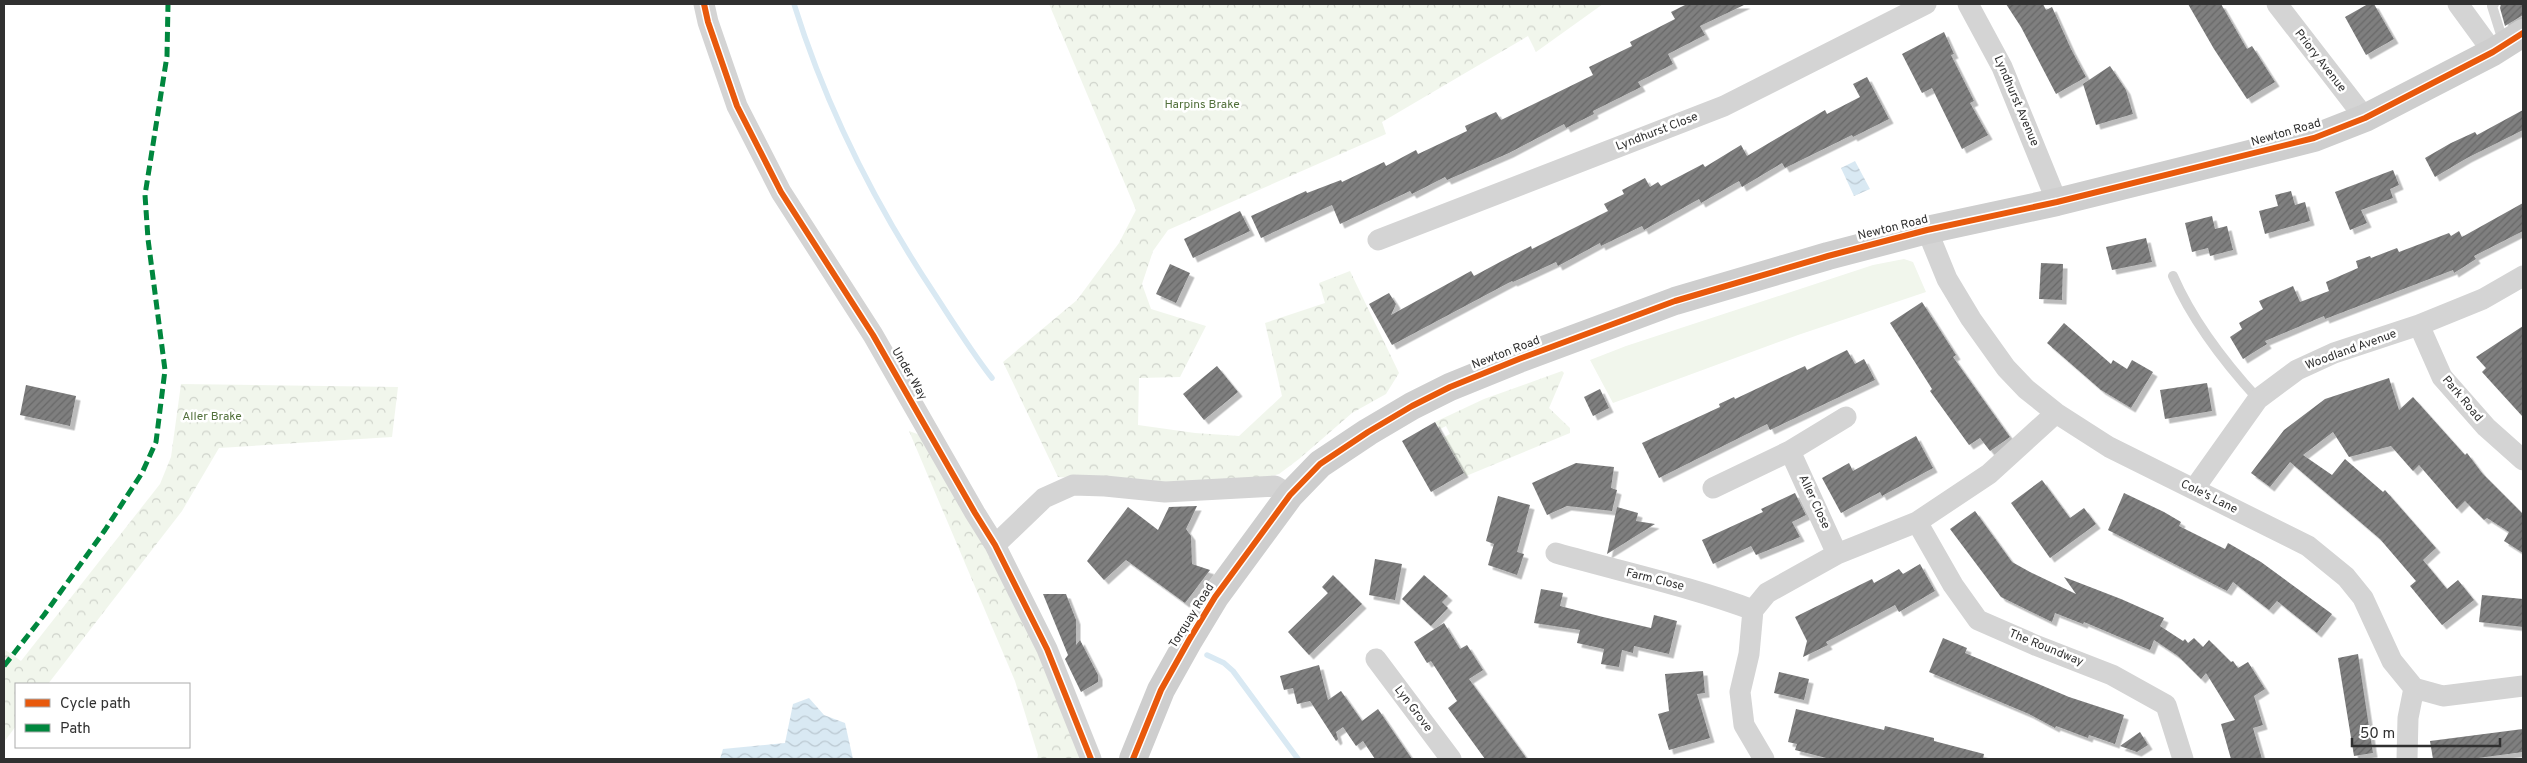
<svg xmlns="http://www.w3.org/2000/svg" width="2527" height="763" viewBox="0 0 2527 763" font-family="Overpass,sans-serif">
<defs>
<pattern id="forest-crowns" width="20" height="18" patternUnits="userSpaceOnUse" patternTransform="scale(1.25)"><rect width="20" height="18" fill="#f1f6ec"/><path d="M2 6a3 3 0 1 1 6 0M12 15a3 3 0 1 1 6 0" fill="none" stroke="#cfd3cb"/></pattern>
<pattern id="water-waves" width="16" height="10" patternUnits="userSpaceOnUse" patternTransform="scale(1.25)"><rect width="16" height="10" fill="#d9e9f3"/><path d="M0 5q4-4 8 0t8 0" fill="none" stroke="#bbc8d1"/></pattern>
<pattern id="building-hatch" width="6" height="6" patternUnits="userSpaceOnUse" patternTransform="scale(1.25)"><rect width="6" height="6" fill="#7f7f7f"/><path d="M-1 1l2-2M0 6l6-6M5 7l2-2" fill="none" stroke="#686868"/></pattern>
<filter id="shadow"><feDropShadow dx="4.5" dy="4.5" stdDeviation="0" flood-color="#0004"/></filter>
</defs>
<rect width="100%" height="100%" fill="#fff"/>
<!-- green -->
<path fill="#f1f6ec" d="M1904 259 1913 262 1926 292 1798 335 1613 403 1590 360 1626 346 1873 265Z"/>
<!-- forest -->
<path fill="url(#forest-crowns)" d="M1049 4H1603L1536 52 1528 36 1382 122 1386 134 1168 230 1153 251 1142 284 1151 309 1206 326 1180 377 1139 378 1138 425 1195 433 1239 436 1282 396 1265 323 1325 303 1319 283 1350 271 1399 373 1386 394 1352 413 1299 459 1279 474 1254 481 1166 484 1058 477 1003 362 1077 300 1119 243 1136 210Z
M1562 371 1564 373 1549 408 1570 428V433L1466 476 1444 437 1450 434 1446 426 1440 429 1435 422 1484 399Z
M181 384 398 387 392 437 219 448 182 511 48 684H16V726L4 742V649L21 661 160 484 171 457Z
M909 431 934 440 1091 759H1037L1038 755 1015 681Z"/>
<!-- water -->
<path fill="url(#water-waves)" d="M1855 161 1870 189 1854 196 1841 168Z
M809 698 824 715 845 723 853 759H720L723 749 785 743 793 704Z"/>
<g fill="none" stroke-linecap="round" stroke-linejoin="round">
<!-- stream -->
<path stroke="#d9e9f3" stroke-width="5.5" d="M794 4C826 107 875 204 934 293 953 322 971 351 992 378
M1207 655 1224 663 1233 671 1298 759"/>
</g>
<!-- building -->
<path fill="url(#building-hatch)" filter="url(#shadow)" d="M1687 4H1746L1700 26 1705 35 1668 54 1673 64 1638 82 1641 87 1593 111 1594 114 1566 128 1564 124 1509 153 1447 180 1445 177 1412 194 1410 191 1340 224 1332 205 1261 238 1251 216 1306 191 1307 193 1341 180 1342 182 1384 162 1386 166 1416 150 1418 154 1467 131 1465 126 1496 112 1501 120 1593 75 1589 67 1632 46 1630 42 1675 19 1671 12Z
M2006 4H2043L2046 10 2052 7 2071 49 2086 77 2056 94 2021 27Z
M2188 4H2221L2247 49 2252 46 2275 82 2247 99 2214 49Z
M2368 4H2374L2394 39 2366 55 2345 17Z
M2501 4H2523V15L2505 26 2500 8Z
M1944 32 1954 54 1951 55 1974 101 1970 103 1988 135 1962 149 1932 88 1922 93 1902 54Z
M2110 66 2126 90 2133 114 2096 125 2083 84Z
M1867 77 1889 119 1853 137 1852 135 1785 168 1782 163 1742 187 1739 181 1701 203 1699 199 1644 230 1642 226 1601 246 1600 243 1558 266 1556 262 1513 282 1512 281 1392 345 1369 304 1389 293 1396 304 1391 315 1471 271 1474 276 1500 262 1531 246 1532 249 1608 211 1604 204 1624 194 1622 190 1645 178 1650 187 1658 182 1661 186 1703 164 1705 167 1741 145 1747 156 1825 110 1827 114 1860 97 1853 84Z
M2523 110V130L2467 158 2435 177 2425 158 2451 143 2475 132 2477 135Z
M2393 170 2399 185 2390 189 2393 198 2361 210 2367 223 2350 230 2335 192Z
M2291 191 2295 205 2305 202 2310 221 2265 234 2259 211 2278 206 2275 195Z
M2523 203V231L2474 256 2476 259 2454 273 2453 270 2325 319 2324 316 2265 341 2267 344 2243 359 2230 337 2242 329 2239 323 2263 309 2259 301 2293 286 2300 302 2329 291 2326 282 2358 268 2356 261 2370 256 2371 258 2397 248 2399 252 2449 233 2451 236 2459 231 2462 237Z
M1240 211 1250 231 1193 258 1184 239Z
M2212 216 2215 229 2227 226 2233 250 2210 256 2208 248 2192 252 2185 223Z
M2146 238 2152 262 2112 270 2106 247Z
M2041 263 2063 264 2062 300 2039 299Z
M1170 264 1190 273 1176 303 1156 294Z
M1922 302 1956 355 1953 357 2010 437 1990 451 1980 438 1969 445 1930 391 1932 389 1890 323Z
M2064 323 2111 364 2113 360 2127 369 2132 360 2153 372 2131 408 2101 390 2047 343Z
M2523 326V417L2482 372 2486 368 2476 357Z
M1847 350 1855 364 1864 359 1875 380 1770 430 1767 424 1659 478 1642 443 1720 407 1719 404 1734 397 1735 399 1805 366 1807 370Z
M1217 366 1238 392 1204 420 1183 394Z
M2389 378 2399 410 2413 397 2465 455 2467 453 2482 473 2522 513 2523 511V553L2504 541 2509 532 2487 518 2484 520 2465 501 2457 509 2419 465 2413 471 2391 446 2349 457 2333 432 2303 455 2332 475 2345 459 2383 492 2385 490 2436 548 2423 560 2447 589 2458 580 2474 600 2442 625 2410 586 2416 581 2380 539 2290 462 2270 487 2251 473 2284 430 2325 399Z
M2207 383 2212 411 2165 419 2160 390Z
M26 385 76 396 70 426 20 415Z
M1600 389 1609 408 1593 416 1584 397Z
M1435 422 1464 473 1431 492 1402 441Z
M1916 436 1933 468 1882 496 1880 492 1841 513 1822 478 1849 463 1853 471Z
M1576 463 1614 467 1611 488 1617 490 1612 511 1567 506 1547 515 1532 483Z
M2042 480 2070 518 2084 508 2096 524 2050 558 2011 503Z
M1795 493 1806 515 1792 522 1800 537 1756 555 1751 546 1713 564 1702 540 1763 512 1761 509Z
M2124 493 2164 512 2181 522 2179 526 2225 549 2228 543 2261 562 2332 614 2317 633 2277 601 2269 610 2233 582 2227 591 2108 530Z
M1498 496 1530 505 1517 552 1524 554 1517 575 1488 565 1494 544 1486 541Z
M1197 506 1186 529 1191 536 1192 564 1210 570 1185 603 1126 560 1104 580 1087 561 1128 507 1158 530 1169 507Z
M1617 507 1638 513 1636 521 1655 524 1607 554Z
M1975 511 2012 562 2030 572 2076 594 2064 577 2121 599 2164 618 2160 626 2183 641 2185 639 2188 643 2194 638 2203 647 2209 640 2231 662 2233 661 2238 668 2248 662 2265 689 2254 696 2263 725 2253 728 2262 759H2231L2221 724 2235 720 2206 673 2201 679 2178 656 2154 640 2150 650 2084 622 2083 624 2055 613 2052 622 2001 597 1950 529Z
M1375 559 1402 564 1395 600 1369 595Z
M1920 564 1935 591 1899 612 1895 605 1826 642 1828 645 1803 657 1807 641 1795 617 1872 579 1874 583 1899 569 1903 574Z
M1333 575 1362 604 1309 655 1288 632 1328 593 1322 587Z
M1424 575 1448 596 1442 602 1448 608 1431 626 1402 599Z
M1541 589 1563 593 1560 606 1603 617 1651 628 1654 615 1677 621 1669 654 1634 646 1633 653 1622 650 1619 667 1601 664 1604 649 1577 643 1580 630 1534 623Z
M1043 594H1066L1076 620V645L1080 640 1098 675V682L1081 692 1065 659 1068 655Z
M2482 595 2523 599V627L2479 622Z
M1444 623 1460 649 1467 645 1483 670 1469 679 1527 759H1485L1448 708 1457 701 1431 661 1427 663 1414 642Z
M1943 638 1967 648 1965 653 2069 697 2124 715 2115 744 2089 735 2088 738 2056 726 2055 728 2029 714 1929 672Z
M2358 654 2373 753 2354 756 2338 658Z
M1319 665 1328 700 1341 691 1362 721 1378 709 1412 759H1375L1363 741 1356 746 1343 727 1336 732 1338 739 1336 741 1310 701 1297 704 1293 688 1284 690 1280 676Z
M1703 671 1705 693 1697 694 1710 738 1669 750 1658 714 1669 711 1665 674Z
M1779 672 1809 679 1804 700 1774 693Z
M1796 709 1884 730 1885 726 1934 738V741L1984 754 1983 759H1830L1795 750 1797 744 1788 742Z
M2523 729V752L2471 759H2433L2430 741Z
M2140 732 2148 745 2137 752 2120 746Z"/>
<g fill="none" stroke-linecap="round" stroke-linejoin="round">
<!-- lane -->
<path stroke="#d4d4d4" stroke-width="10" d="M2494 4 2492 6 2504 44
M2173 276C2193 322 2224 362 2258 399"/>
<!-- street -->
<path stroke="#d4d4d4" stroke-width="21" d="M704 4 708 22 737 106 781 192 873 335 975 513 995 545 1047 649 1091 759
M1968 4 2002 67 2057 202
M2277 4 2365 118
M2458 4 2493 52
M1927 230 1947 279 1971 319 2006 368 2026 389 2056 413 2109 447 2308 546 2346 577 2363 598 2392 661 2414 688 2443 696 2523 686
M1378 240 1724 106 1926 4
M2419 325 2442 377 2486 427 2523 460
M1790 451 1837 554
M1713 488 1790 451 1846 417
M2194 489 2258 399 2297 370 2334 353 2419 325 2483 299 2523 276
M1917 522 1953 585 1978 620 2035 645 2112 675 2166 705 2183 759
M995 545 1044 498 1073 485 1105 486 1165 492 1275 486 1290 495
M1556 553C1622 572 1689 586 1753 610
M1376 659 1451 759
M1764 759 1744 725 1740 692 1749 654 1753 610 1767 593 1837 554 1917 522 1989 474 2056 413
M2407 759 2408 718 2414 688"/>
<!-- secondary -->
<path stroke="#cecece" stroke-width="28" d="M1133 759 1161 690 1189 640 1215 597 1290 495 1320 464 1368 432 1412 406 1450 387 1519 359 1675 301 1828 256 1927 230 2057 202 2314 138 2365 118 2493 52 2523 33"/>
<!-- quiet -->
<path stroke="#00873e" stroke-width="5" stroke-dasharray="10 5" stroke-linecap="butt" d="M4 666 44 615 105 530 142 473 156 442 165 370 148 239 145 195 167 56 168 4"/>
<!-- cycleway casing -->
<g stroke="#fff" stroke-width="9">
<path id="cycleway" d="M704 4 708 22 737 106 781 192 873 335 975 513 995 545 1047 649 1091 759
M1133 759 1161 690 1189 640 1215 597 1290 495 1320 464 1368 432 1412 406 1450 387 1519 359 1675 301 1828 256 1927 230 2057 202 2314 138 2365 118 2493 52 2523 33"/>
</g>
<!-- cycleway -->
<use href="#cycleway" stroke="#e8590c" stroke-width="6"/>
</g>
<g text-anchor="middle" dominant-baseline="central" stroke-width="5" stroke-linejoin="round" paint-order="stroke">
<!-- street labels -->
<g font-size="12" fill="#303030" stroke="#fff">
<text transform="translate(2320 61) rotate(52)">Priory Avenue</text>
<text transform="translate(2016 101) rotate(67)">Lyndhurst Avenue</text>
<text transform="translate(1657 132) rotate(-21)">Lyndhurst Close</text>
<text transform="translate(2286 133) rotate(-16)">Newton Road</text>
<text transform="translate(1893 228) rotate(-14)">Newton Road</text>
<text transform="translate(2351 350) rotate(-20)">Woodland Avenue</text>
<text transform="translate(1506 353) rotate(-21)">Newton Road</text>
<text transform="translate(909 374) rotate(60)">Under Way</text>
<text transform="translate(2462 399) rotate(50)">Park Road</text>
<text transform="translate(2209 497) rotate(26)">Cole's Lane</text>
<text transform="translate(1814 502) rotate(65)">Aller Close</text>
<text transform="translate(1655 580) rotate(14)">Farm Close</text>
<text transform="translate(1192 616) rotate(-58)">Torquay Road</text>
<text transform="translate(2046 648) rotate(22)">The Roundway</text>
<text transform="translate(1413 709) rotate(53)">Lyn Grove</text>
</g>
<!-- park labels -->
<g font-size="12" fill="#516f3a" stroke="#fff">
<text x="1202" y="105">Harpins Brake</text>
<text x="212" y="417">Aller Brake</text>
</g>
</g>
<!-- border -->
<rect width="2527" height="763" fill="none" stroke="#303030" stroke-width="10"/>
<!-- legend -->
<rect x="15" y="683" width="175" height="65" fill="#ffffff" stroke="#acacac"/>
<rect x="25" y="699" width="25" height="8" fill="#e8590c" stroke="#acacac"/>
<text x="60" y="708" font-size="15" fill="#303030">Cycle path</text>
<rect x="25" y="724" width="25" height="8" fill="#00873e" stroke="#acacac"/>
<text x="60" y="733" font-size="15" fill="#303030">Path</text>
<!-- scale -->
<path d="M2352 738v8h148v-8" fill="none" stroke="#303030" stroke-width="2.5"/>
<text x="2360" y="738" font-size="15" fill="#303030" stroke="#ffffff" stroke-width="4" paint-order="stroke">50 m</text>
</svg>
